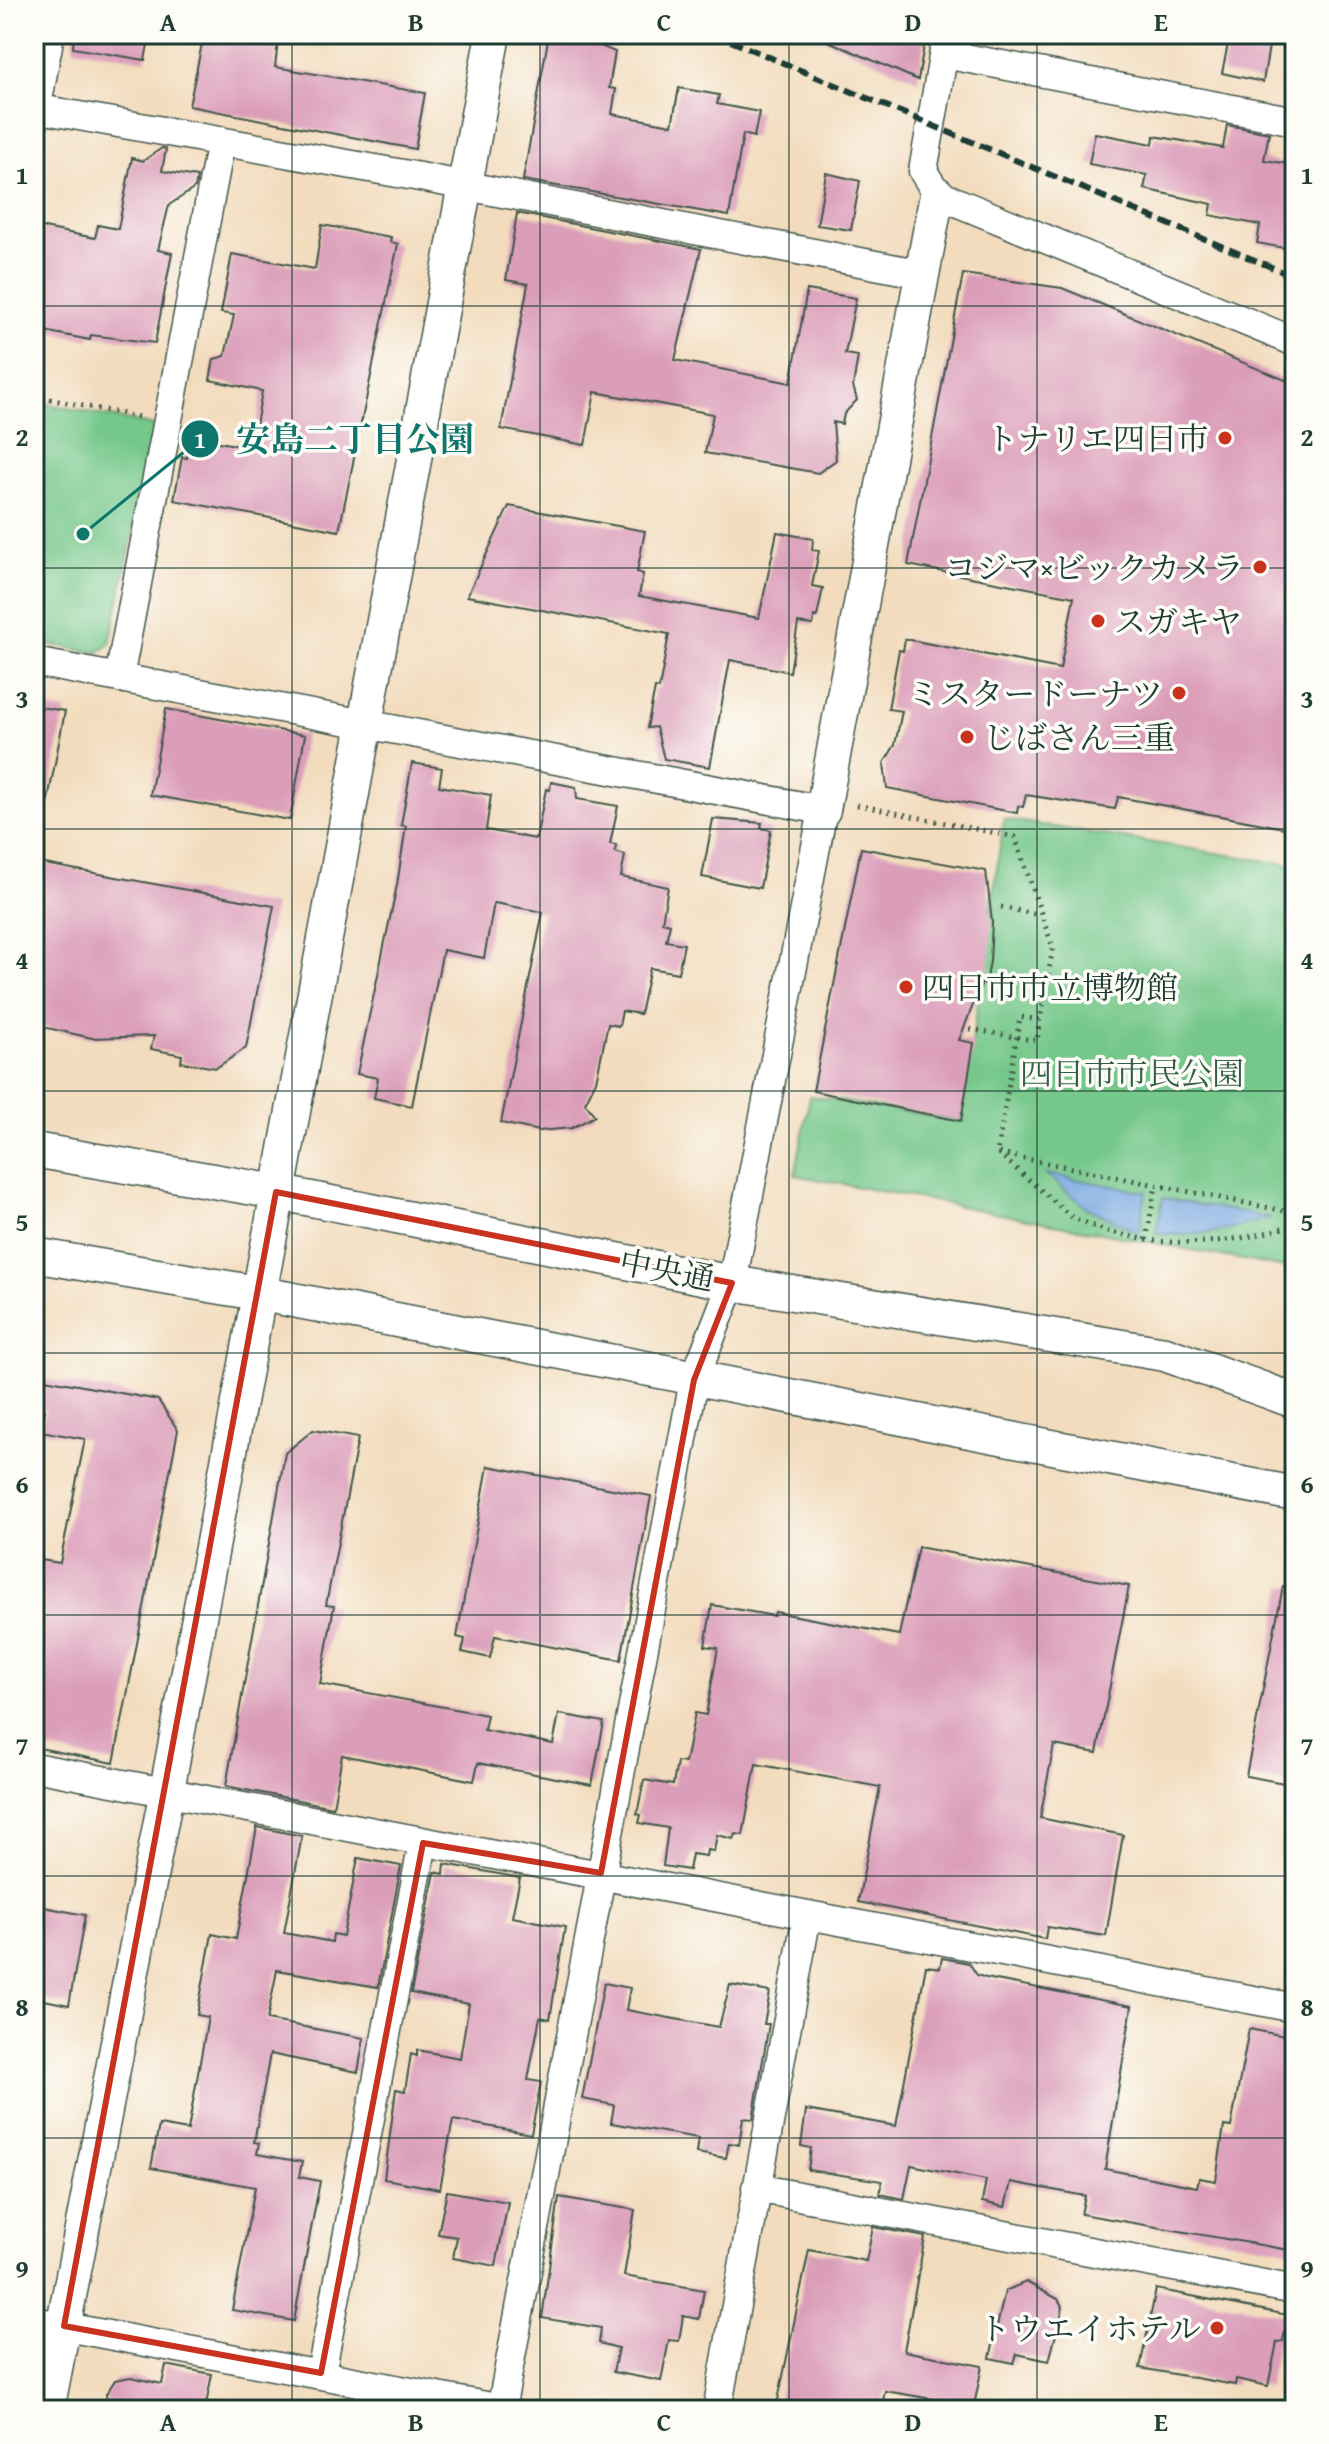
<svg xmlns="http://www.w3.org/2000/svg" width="1329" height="2444" viewBox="0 0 1329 2444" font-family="'Gentium Book Plus','Noto Serif JP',serif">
<rect width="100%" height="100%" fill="#fdfcf7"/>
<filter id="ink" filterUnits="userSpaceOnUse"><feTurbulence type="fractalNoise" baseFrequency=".0125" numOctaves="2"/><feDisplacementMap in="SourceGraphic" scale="16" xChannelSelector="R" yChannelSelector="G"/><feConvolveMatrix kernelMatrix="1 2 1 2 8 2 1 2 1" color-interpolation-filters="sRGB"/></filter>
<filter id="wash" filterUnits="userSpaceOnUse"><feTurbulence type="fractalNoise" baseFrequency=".006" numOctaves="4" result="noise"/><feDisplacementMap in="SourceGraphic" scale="32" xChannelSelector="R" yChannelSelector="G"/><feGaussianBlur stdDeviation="1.8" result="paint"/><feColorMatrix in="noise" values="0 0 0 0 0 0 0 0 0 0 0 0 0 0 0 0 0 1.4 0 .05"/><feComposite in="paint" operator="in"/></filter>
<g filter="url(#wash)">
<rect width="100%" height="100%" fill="#f2dcbd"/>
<!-- green -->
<path fill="#74c78a" stroke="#4a825f" stroke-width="2" d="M34 401 155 426 110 644 98 653 34 642Z
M1004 819 1293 865 1295 1270 795 1175 810 1096 961 1121Z"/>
<!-- water -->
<path fill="#76a6e0" stroke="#4a728a" stroke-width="2" d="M1046 1174 1146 1192 1139 1233 1086 1207Z
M1163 1198 1271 1218C1231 1229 1197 1239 1156 1233Z"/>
<g id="blocks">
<!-- building -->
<path fill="#db9eb9" d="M74 34H150L145 60 73 48Z
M204 34H279L275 67 425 93 415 149 189 106Z
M549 34H572L615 52 609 88 616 89 612 114 672 125 679 88 719 95 717 104 759 112 754 137 743 134 729 216 523 180Z
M812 34H926L918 80Z
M1230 34H1271L1263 82 1222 73Z
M1227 125 1269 133 1264 160 1295 165V250L1257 243 1260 225 1210 215 1212 204 1144 189 1147 175 1089 164 1095 133 1153 144 1154 136 1223 148Z
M162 148 166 149 162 171 197 177 195 188 169 205 158 250 172 253 155 343 91 335 90 340 34 329V274L39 250 34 248V226L95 238 98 225 118 229 132 158 143 161Z
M826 173 860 181 851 230 817 225Z
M517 213 701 249 675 360 791 383 807 290 856 298 845 354 858 356 853 386 857 400 844 414 842 424 833 422 836 460 818 473 705 453 713 414 595 392 585 445 501 429 528 284 506 280Z
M322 225 391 237 390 242 398 244 339 531 174 500 182 457 187 458 191 437 252 448 262 391 210 380 214 359 225 356 234 315 221 313 232 254 315 269Z
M963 274 1062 288 1295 384V830L1118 797 1115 809 1026 795 1023 807 1018 806 1017 813 887 788 884 763 895 745 902 711 888 709 899 650 903 651 905 639 1060 669 1074 597 908 565Z
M509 506 645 531 637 572 643 574 639 596 759 618 777 532 813 539 812 550 819 551 812 586 823 588 817 617 814 616 813 625 798 623 790 672 730 660 710 767 664 759 656 727 647 728 655 688 659 689 669 634 467 596Z
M34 706 65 711 46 810 34 809Z
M166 709 305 735 290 820 150 795Z
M412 763 442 768 439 786 491 795 486 830 536 839 546 789 550 790 551 782 576 787 577 799 618 806 610 844 616 845 615 852 625 855 621 877 668 887 662 922 670 924 666 941 684 944 678 973 650 968 640 1014 622 1011 619 1026 608 1024 596 1081 585 1103 595 1116 572 1128 539 1131 501 1123 543 912 494 903 484 958 443 950 412 1106 374 1098 378 1078 357 1074 397 885 406 826 401 825Z
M713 819 762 823 761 828 771 830 760 888 702 877Z
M861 848 986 871 992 922 990 961 986 984 982 983 959 1040 974 1043 961 1121 813 1091Z
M34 862 274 906 246 1048 216 1068 181 1062 182 1055 151 1049 154 1036 92 1038 34 1025Z
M34 1377 158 1400 178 1430 114 1763 34 1747V1559L60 1563 85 1439 41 1431 45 1410 34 1408Z
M313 1430 358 1438 326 1605 334 1606 320 1684 487 1715 484 1730 553 1744 559 1714 604 1722 592 1785 478 1763 474 1781 342 1755 333 1807 226 1786 285 1453Z
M488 1466 651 1496 621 1660 495 1636 490 1658 462 1652 465 1639 457 1637Z
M918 1547 1129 1586 1097 1753 1054 1745 1040 1818 1123 1835 1106 1936 1047 1927 1045 1939 858 1902 880 1787 756 1764 743 1835 736 1834 734 1839 717 1835 714 1851 707 1850 706 1856 692 1854 689 1870 663 1866 668 1828 639 1823 641 1815 637 1814 644 1780 673 1785 677 1762 685 1763 695 1713 706 1715 718 1648 705 1646 712 1605 774 1616 775 1612 899 1635Z
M1283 1586 1295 1587V1785L1246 1776Z
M257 1827 302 1836 284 1933 332 1942 333 1934 343 1936 358 1858 401 1866 378 1987 277 1970 267 2020 364 2038 358 2072 270 2054 254 2142 259 2143 257 2154 302 2162 299 2177 320 2181 294 2321 232 2310 255 2187 151 2168 159 2125 188 2130 208 2017 197 2015 212 1934 236 1939Z
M445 1864 520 1878 512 1917 565 1927 550 2019 540 2017 528 2080 541 2082 531 2134 453 2120 440 2189 384 2179 396 2089 405 2091 411 2054 417 2056V2050L460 2058 469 2004 411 1993 435 1872 444 1874Z
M34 1905 85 1915 69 2005 34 1998Z
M942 1958 969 1963 977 1975 986 1978 1132 2006 1105 2169 1197 2187 1199 2178 1216 2181 1224 2126 1231 2127 1249 2029 1295 2038V2251L1081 2214 1085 2196 1011 2182 1005 2207 982 2202 986 2180 911 2165 904 2199 880 2194 882 2181 808 2170 811 2148 801 2146 806 2110 896 2126 926 1966 940 1968Z
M604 1983 630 1988 626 2010 719 2027 730 1985 770 1992 764 2024H769L753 2119 743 2118 739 2145 729 2143 726 2158 696 2153 698 2138 611 2123 614 2105 582 2099Z
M447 2191 508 2202 496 2266 453 2258 457 2237 438 2234Z
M559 2197 635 2210 624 2276 704 2290 699 2319 683 2316 679 2341 669 2340 661 2381 613 2372 618 2348 599 2343 601 2328 542 2318Z
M873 2227 925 2237 904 2351 982 2366 974 2406 885 2391 881 2410 818 2406V2410H776L809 2250 866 2261Z
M1026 2282 1058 2299 1063 2308 1049 2361 1017 2354 1014 2363 990 2358 1005 2291Z
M1156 2289 1288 2315 1283 2341 1277 2342 1268 2386 1236 2379 1235 2385 1140 2368Z
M166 2365 212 2374 205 2410H107L106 2394 115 2380 131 2377 162 2384Z"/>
</g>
</g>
<g filter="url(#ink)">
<use href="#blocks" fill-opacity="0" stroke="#3f5549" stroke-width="2"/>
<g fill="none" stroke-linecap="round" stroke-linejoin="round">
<!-- minor casing -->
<g stroke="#3f5549" stroke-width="31">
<path id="minor" d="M947 34 923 171 937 194 1295 342
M944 54 1295 121
M34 108 420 177 922 274
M34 122 50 34
M34 662 823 810 732 1283 694 1380 501 2410
M119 678 221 141
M34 1767 1295 2008
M756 2188 1295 2290
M34 2321 507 2410
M321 2373 423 1843
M717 2410 807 1915"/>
</g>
<!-- tertiary casing -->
<g stroke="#3f5549" stroke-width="37">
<path id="tertiary" d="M823 810 937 194
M34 1150 276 1192 732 1283 1165 1354 1295 1401
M34 1255 257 1293 1295 1494
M47 2410 167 1790 493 34"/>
</g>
<!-- path -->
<path stroke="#3f5549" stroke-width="5" stroke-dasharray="2 6" stroke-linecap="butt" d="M34 396 139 417
M857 805 1015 837 1053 948 1040 1020 1020 1017 997 1153 1295 1213
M1001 907 1039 915
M970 1029 1037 1041 1040 1020
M998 1153 1073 1218 1106 1231 1146 1240 1156 1185
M1146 1240C1197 1246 1246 1241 1295 1224"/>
<!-- minor -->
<use href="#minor" stroke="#fff" stroke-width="28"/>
<!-- tertiary -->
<use href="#tertiary" stroke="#fff" stroke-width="34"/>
<!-- rail -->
<path stroke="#1f3d34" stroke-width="6" stroke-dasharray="12 6" stroke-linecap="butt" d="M714 34 1295 277"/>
</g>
</g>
<!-- marked area -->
<path fill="none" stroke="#c8321e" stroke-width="6" stroke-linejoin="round" d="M276 1192 732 1283 694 1380 601 1873 423 1843 321 2373 64 2326Z"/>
<!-- grid -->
<path fill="none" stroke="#1f3d34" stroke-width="2" stroke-opacity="0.55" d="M292 34V2410M540 34V2410M789 34V2410M1037 34V2410M34 306H1295M34 568H1295M34 829H1295M34 1091H1295M34 1353H1295M34 1615H1295M34 1876H1295M34 2138H1295"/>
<!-- markers -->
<g fill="#c8321e" stroke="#fdfcf7" stroke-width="3">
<circle cx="1225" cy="438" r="8"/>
<circle cx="1260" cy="567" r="8"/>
<circle cx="1098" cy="621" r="8"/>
<circle cx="1179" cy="693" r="8"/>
<circle cx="967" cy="737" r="8"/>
<circle cx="906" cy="987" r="8"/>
<circle cx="1217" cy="2328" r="8"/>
</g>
<g text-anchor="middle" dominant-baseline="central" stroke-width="7" stroke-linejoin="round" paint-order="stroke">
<!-- poi labels -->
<g font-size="32" fill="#1f3d34" stroke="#fdfcf7" text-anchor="end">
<text x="1209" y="438">トナリエ四日市</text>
<text x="1244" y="567">コジマ×ビックカメラ</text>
<text x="1114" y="621" text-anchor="start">スガキヤ</text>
<text x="1163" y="693">ミスタードーナツ</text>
<text x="983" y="737" text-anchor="start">じばさん三重</text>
<text x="922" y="987" text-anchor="start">四日市市立博物館</text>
<text x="1201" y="2328">トウエイホテル</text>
</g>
<!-- park labels -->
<g font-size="32" fill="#34604a" stroke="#fdfcf7">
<text x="1132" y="1073">四日市市民公園</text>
</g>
<!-- street labels -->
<g font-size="32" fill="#1f3d34" stroke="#fdfcf7">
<text transform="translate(667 1270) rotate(11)">中央通</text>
</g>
</g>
<!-- callouts -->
<path fill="none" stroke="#0f766e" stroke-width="3" d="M83 534L200 439"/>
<g fill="#0f766e" stroke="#fdfcf7" stroke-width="3">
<circle cx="83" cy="534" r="8"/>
<circle cx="200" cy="439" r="20"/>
</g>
<g font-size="24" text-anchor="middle" font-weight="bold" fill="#fff">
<text x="200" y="448">1</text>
</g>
<g font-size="34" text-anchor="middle" font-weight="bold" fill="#0f766e" stroke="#fdfcf7" stroke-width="7" stroke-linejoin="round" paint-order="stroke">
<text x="355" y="451">安島二丁目公園</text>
</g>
<!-- margin -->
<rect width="1329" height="2444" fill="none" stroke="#fdfcf7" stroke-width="88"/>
<rect x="44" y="44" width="1241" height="2356" fill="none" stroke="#1f3d34" stroke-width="3"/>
<g font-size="26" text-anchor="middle" font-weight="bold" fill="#1f3d34">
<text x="168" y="31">A</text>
<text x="416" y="31">B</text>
<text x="664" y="31">C</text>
<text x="913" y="31">D</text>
<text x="1161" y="31">E</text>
<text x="22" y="184">1</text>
<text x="1307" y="184">1</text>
<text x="22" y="446">2</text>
<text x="1307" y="446">2</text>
<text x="22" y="708">3</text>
<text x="1307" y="708">3</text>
<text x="22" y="969">4</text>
<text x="1307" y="969">4</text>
<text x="22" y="1231">5</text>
<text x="1307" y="1231">5</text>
<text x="22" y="1493">6</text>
<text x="1307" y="1493">6</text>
<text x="22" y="1755">7</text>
<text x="1307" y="1755">7</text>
<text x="22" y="2016">8</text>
<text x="1307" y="2016">8</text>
<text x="22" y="2278">9</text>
<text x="1307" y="2278">9</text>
<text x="168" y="2431">A</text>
<text x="416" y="2431">B</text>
<text x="664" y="2431">C</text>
<text x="913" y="2431">D</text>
<text x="1161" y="2431">E</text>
</g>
</svg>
